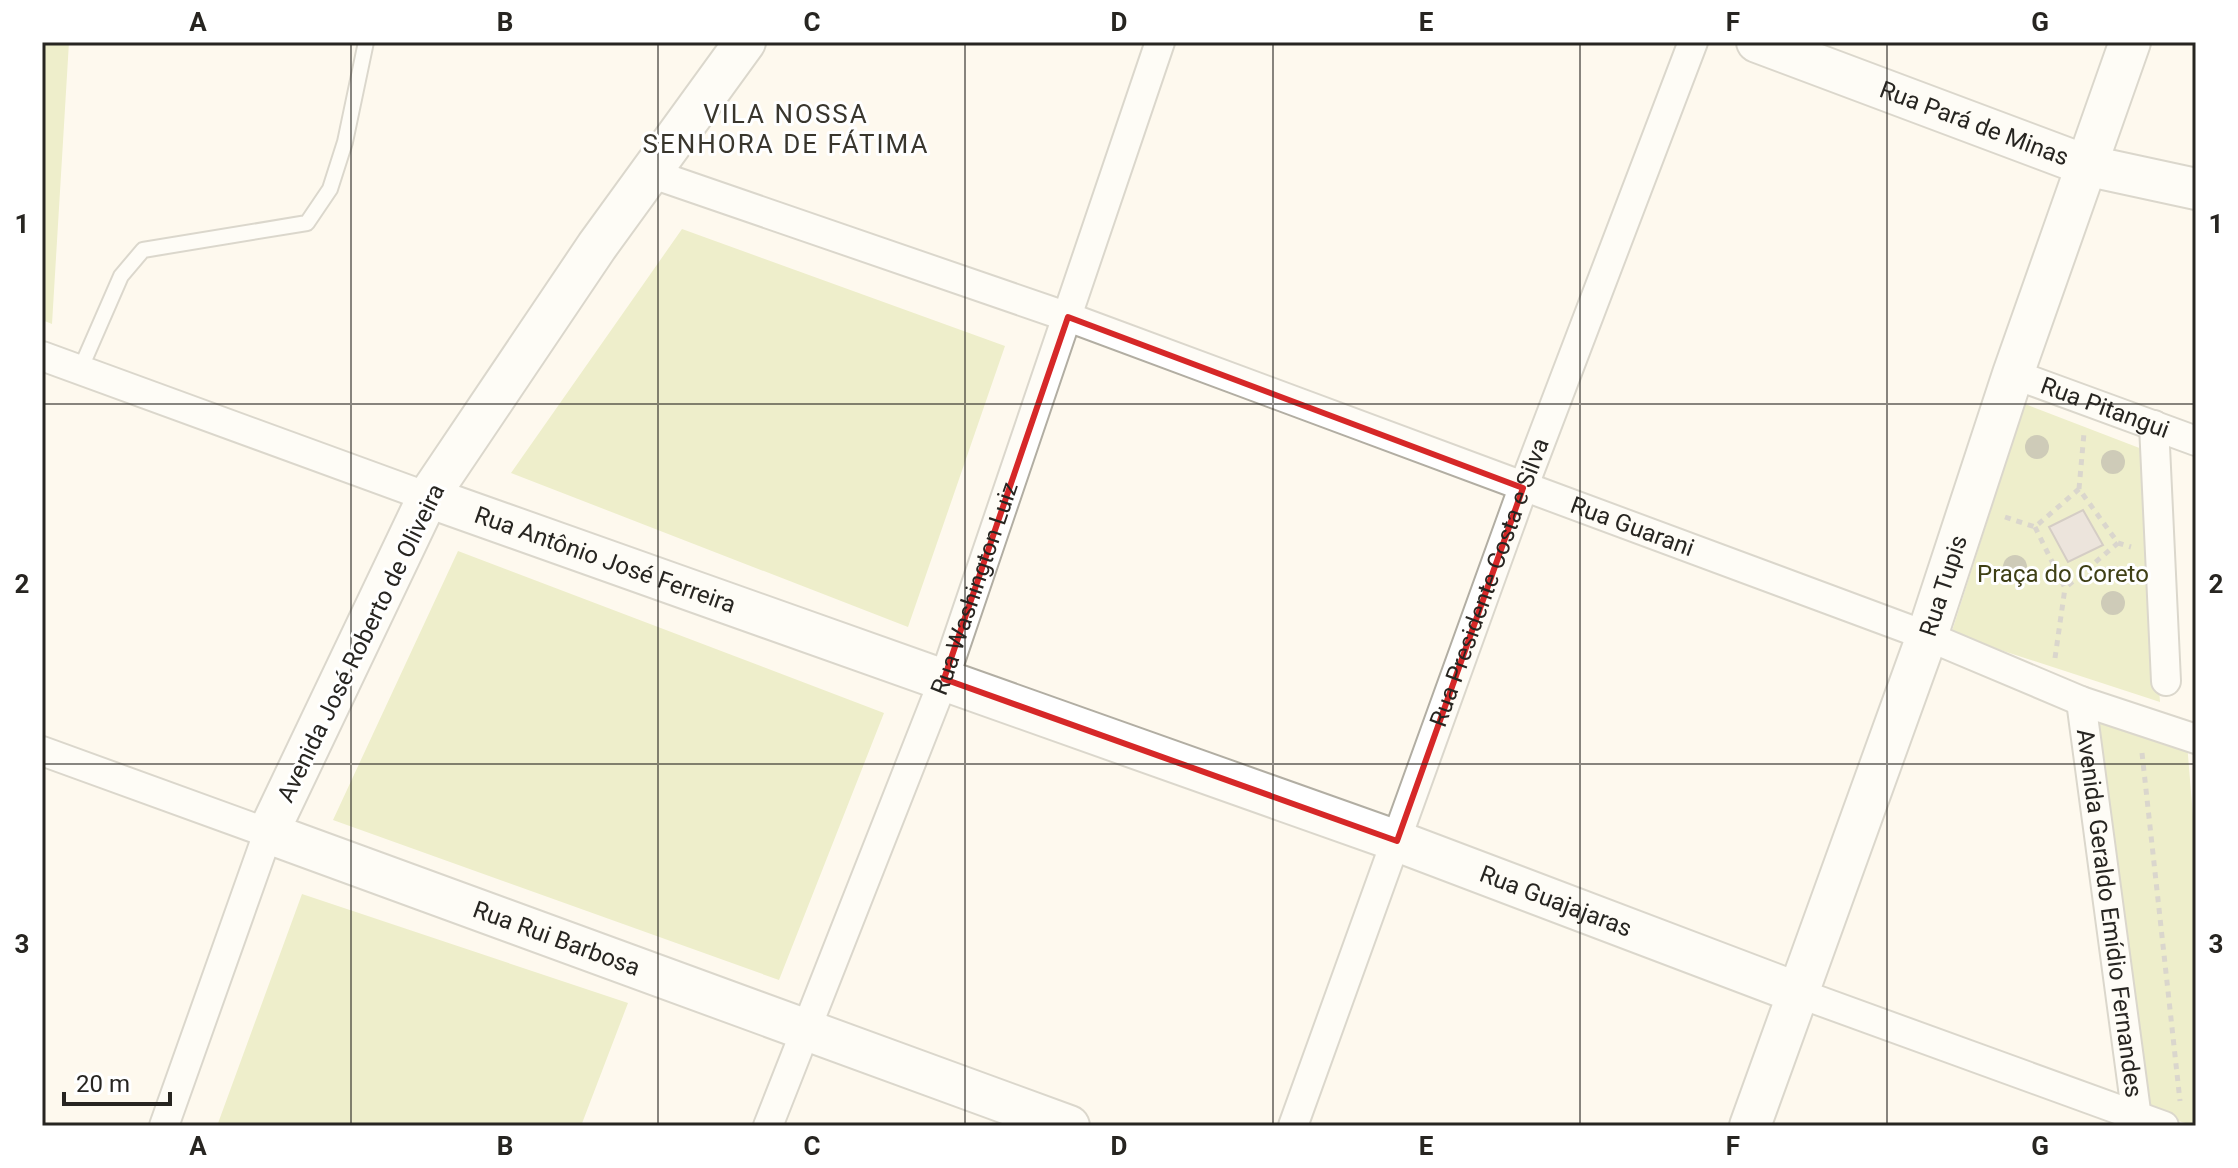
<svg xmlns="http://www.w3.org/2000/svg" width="2238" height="1168" viewBox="0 0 2238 1168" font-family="Roboto,sans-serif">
<rect width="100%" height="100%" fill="#fef9ee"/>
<!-- green -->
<path fill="#dce09f" d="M42 42H69L52 324 42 320Z
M682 229 1005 346 908 627 511 473Z
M2025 404 2142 449 2160 702 1951 634Z
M458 551 884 713 779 980 333 820Z
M2092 712 2187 743 2196 853V1126L2143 1111Z
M302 894 628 1003 581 1126H217Z"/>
<!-- building -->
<path fill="#d7cac6" stroke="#a49893" stroke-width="2" d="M2083 510 2103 545 2068 562 2049 527Z"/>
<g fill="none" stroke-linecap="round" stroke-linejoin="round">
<!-- lane casing -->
<g stroke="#b2aea3" stroke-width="18">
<path id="lane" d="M80 370 121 276 143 250 307 223 330 189 345 142 366 42"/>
</g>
<!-- street casing -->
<g stroke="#b2aea3" stroke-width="32">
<g id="street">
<path id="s1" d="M650 173 1068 317 1927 636 2081 701 2196 739"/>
<path d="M42 356 428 497"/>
<path id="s2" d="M2013 374 2196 441"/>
<path d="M2154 425 2166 681"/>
<path id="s3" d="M2081 701 2138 1126"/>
<path d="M42 751 268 833 164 1126"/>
<path d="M1798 993 2164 1126"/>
<path id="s4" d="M768 1126 944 679 1160 42"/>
<path id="s5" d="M1293 1126 1523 488 1693 42"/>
</g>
</g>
<!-- secondary casing -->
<g stroke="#b2aea3" stroke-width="44">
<g id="secondary">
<path id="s6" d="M745 42 597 246 428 497 268 833 1069 1126"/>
<path id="s7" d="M1757 42 2085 165 2196 189"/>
<path id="s8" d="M428 497 1397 841 1798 993"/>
<path id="s9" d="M1750 1126 1927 636 2013 374 2130 42"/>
</g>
</g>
<!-- path -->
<path stroke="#b0aca4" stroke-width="5" stroke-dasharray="6 6" stroke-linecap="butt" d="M2079 489 2084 433
M2005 517 2035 527 2079 489 2118 543 2131 547
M2035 527 2065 588 2118 543
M2055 658 2065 588
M2142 753 2180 1101"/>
<!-- lane -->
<use href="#lane" stroke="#fff" stroke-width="14"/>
<!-- street -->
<use href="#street" stroke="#fff" stroke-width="28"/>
<!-- secondary -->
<use href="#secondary" stroke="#fff" stroke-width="40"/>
</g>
<!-- trees -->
<g fill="#959377">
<circle cx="2037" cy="447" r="12"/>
<circle cx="2113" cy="462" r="12"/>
<circle cx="2015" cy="567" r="12"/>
<circle cx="2113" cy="603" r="12"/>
</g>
<!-- marked area -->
<path d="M0 0H2238V1168H0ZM1068 317 1523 488 1397 841 944 679Z" fill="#fef9ee" fill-opacity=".55" fill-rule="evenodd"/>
<path fill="none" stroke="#d62828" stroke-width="6" stroke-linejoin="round" d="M1068 317 1523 488 1397 841 944 679Z"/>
<!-- grid -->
<path fill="none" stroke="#272521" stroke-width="2" stroke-opacity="0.55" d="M351 42V1126M658 42V1126M965 42V1126M1273 42V1126M1580 42V1126M1887 42V1126M42 404H2196M42 764H2196"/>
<g text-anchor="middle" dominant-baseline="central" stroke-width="6" stroke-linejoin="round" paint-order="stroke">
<!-- street labels -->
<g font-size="24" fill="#272521" stroke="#fff">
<text stroke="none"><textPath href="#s7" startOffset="232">Rua Pará de Minas</textPath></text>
<text stroke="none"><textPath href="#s2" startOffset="98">Rua Pitangui</textPath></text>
<text stroke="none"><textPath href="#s1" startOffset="1044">Rua Guarani</textPath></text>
<text stroke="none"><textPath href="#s8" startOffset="188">Rua Antônio José Ferreira</textPath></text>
<text stroke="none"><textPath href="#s5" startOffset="578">Rua Presidente Costa e Silva</textPath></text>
<text stroke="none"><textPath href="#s9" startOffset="574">Rua Tupis</textPath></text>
<text stroke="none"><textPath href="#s4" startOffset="576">Rua Washington Luiz</textPath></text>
<text transform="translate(361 643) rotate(-64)">Avenida José Roberto de Oliveira</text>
<text stroke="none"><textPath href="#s8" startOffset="1198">Rua Guajajaras</textPath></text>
<text stroke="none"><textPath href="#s3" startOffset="214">Avenida Geraldo Emídio Fernandes</textPath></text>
<text stroke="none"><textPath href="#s6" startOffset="1234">Rua Rui Barbosa</textPath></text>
</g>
<!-- park labels -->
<g font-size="24" fill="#3f4016" stroke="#fff">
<text x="2063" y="574">Praça do Coreto</text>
</g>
<!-- neighbourhood labels -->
<g font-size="26" letter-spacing="2" fill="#39362d" stroke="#fff">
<text x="786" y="114">VILA NOSSA<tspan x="786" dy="30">SENHORA DE FÁTIMA</tspan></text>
</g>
</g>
<!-- border -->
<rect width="2238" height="1168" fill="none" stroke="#ffffff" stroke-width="88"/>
<!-- scale -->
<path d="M64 1092v12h106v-12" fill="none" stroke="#272521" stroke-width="4"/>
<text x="76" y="1092" font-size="24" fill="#272521" stroke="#ffffff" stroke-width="6" paint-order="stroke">20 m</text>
<rect x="44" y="44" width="2150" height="1080" fill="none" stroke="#272521" stroke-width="3"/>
<g font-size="26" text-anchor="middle" font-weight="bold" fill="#272521">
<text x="198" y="31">A</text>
<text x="505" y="31">B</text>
<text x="812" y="31">C</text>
<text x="1119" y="31">D</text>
<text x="1426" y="31">E</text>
<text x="1733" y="31">F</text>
<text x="2040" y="31">G</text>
<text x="22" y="233">1</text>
<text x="2216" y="233">1</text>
<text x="22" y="593">2</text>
<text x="2216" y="593">2</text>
<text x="22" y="953">3</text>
<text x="2216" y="953">3</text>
<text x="198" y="1155">A</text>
<text x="505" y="1155">B</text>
<text x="812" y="1155">C</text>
<text x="1119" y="1155">D</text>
<text x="1426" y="1155">E</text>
<text x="1733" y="1155">F</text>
<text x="2040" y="1155">G</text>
</g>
</svg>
